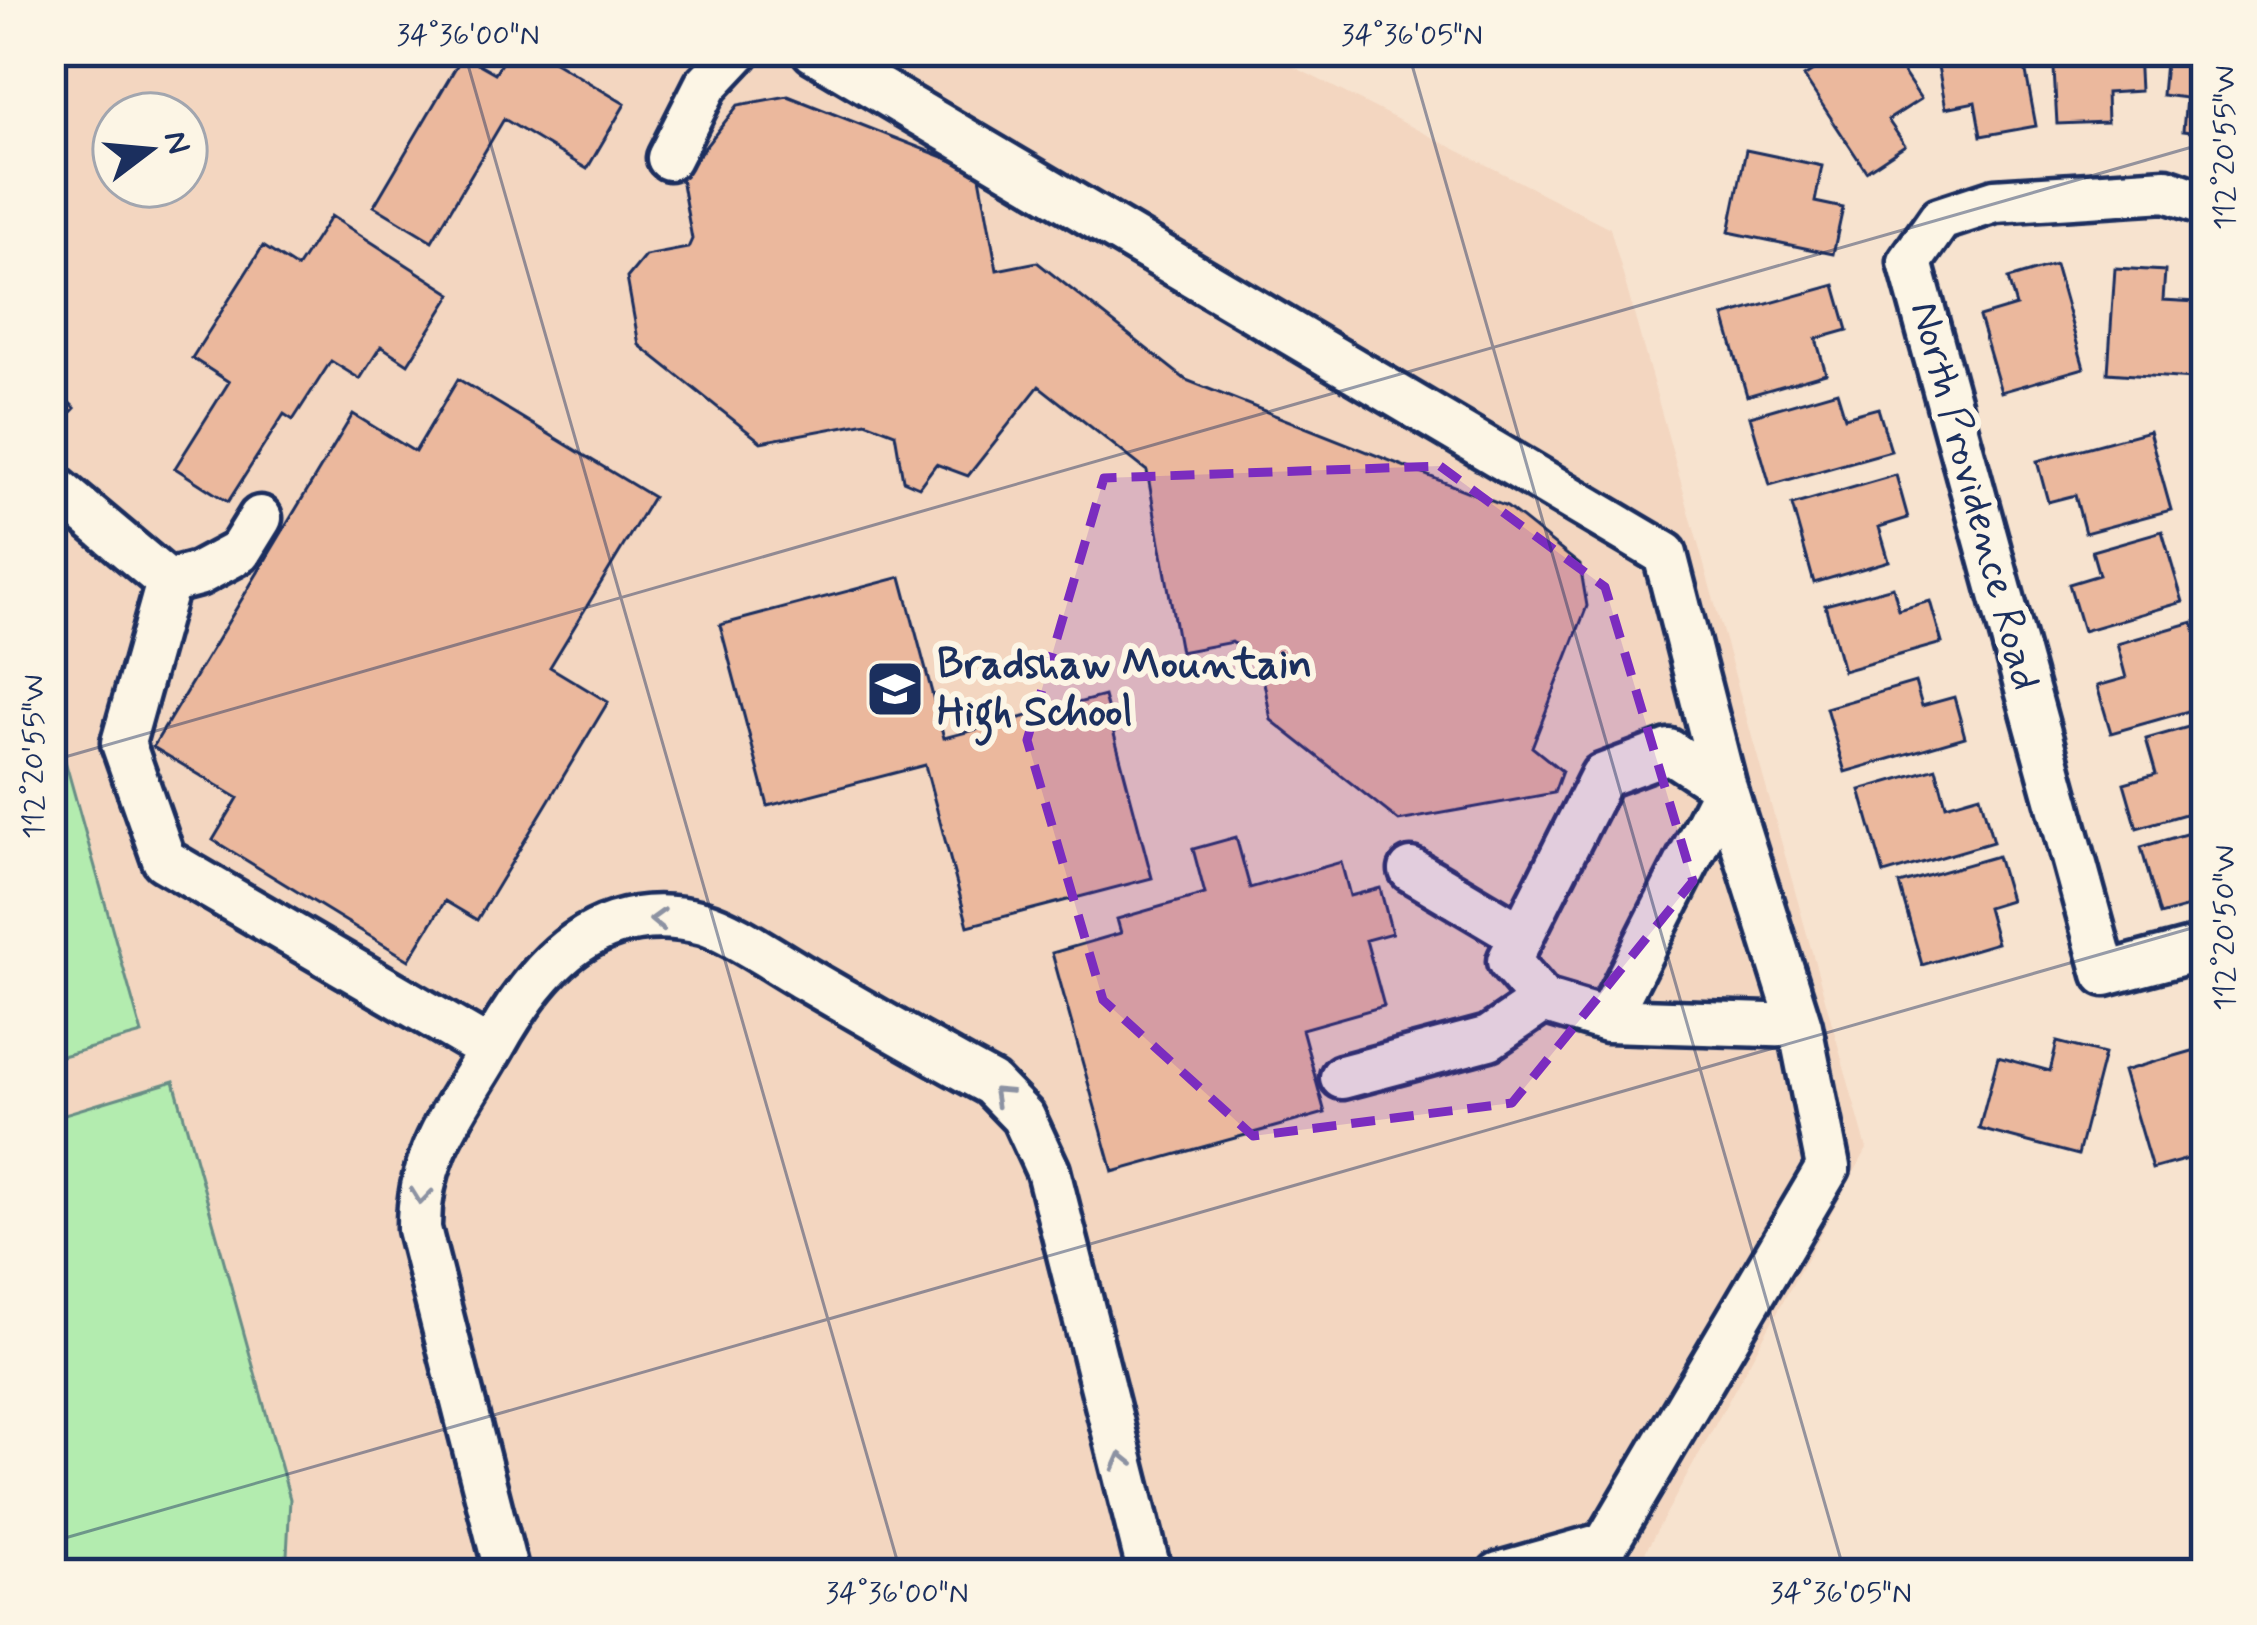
<svg xmlns="http://www.w3.org/2000/svg" width="2257" height="1625" viewBox="0 0 2257 1625" font-family="Mynerve,sans-serif">
<rect width="100%" height="100%" fill="#f7e3cf"/>
<filter id="ink" filterUnits="userSpaceOnUse"><feTurbulence type="fractalNoise" baseFrequency=".00833" numOctaves="2"/><feDisplacementMap in="SourceGraphic" scale="24" xChannelSelector="R" yChannelSelector="G"/><feConvolveMatrix kernelMatrix="1 2 1 2 8 2 1 2 1" color-interpolation-filters="sRGB"/></filter>
<g filter="url(#ink)">
<!-- built -->
<path fill="#f3d6c0" fill-rule="evenodd" d="M51 51H1263L1610 228 1867 1149 1633 1574H51ZM114 114H186V186H114Z"/>
<!-- garden -->
<path fill="#b3ecaf" stroke="#678e86" stroke-width="3" d="M51 711 142 1034 51 1059Z
M174 1081 290 1499 286 1574H51V1118Z"/>
<!-- building -->
<path fill="#ebb89d" stroke="#1b2f5e" stroke-width="3" d="M509 51H536L625 104 587 169 504 119 432 241 374 206 463 55 495 73Z
M1843 51H1889L1921 99 1888 120 1905 145 1866 171 1804 77Z
M1935 51H2022L2036 126 1981 136 1975 102 1946 108Z
M2053 51H2138L2140 91 2106 93 2107 122 2057 124Z
M2166 51H2206V134L2183 131 2186 98 2162 95Z
M788 96 979 171 997 270 1037 262 1186 380 1507 507 1580 565 1587 606 1532 747 1562 771 1554 793 1399 821 1271 720 1261 666 1232 642 1180 652 1147 471 1039 386 968 476 936 464 919 487 903 480 895 433 866 422 761 442 639 345 627 278 645 256 688 248 692 239 681 178 738 105Z
M1746 150 1822 166 1815 202 1843 208 1833 254 1729 232Z
M331 216 452 294 408 364 381 346 360 379 331 361 293 420 284 414 228 502 175 468 229 382 192 358 263 246 297 268Z
M2055 265 2084 368 2001 392 1979 317 2016 306 2008 279Z
M2115 268 2165 271 2163 300 2197 302 2191 379 2108 373Z
M1835 285 1848 330 1816 339 1826 373 1747 396 1724 316Z
M458 379 653 497 550 667 608 702 477 920 445 901 409 960 213 840 238 798 153 747 353 414 415 452Z
M51 385 75 408 54 430 51 427Z
M1837 391 1845 417 1878 408 1891 451 1770 485 1750 416Z
M2149 431 2171 510 2085 533 2075 495 2048 502 2037 461Z
M1896 475 1908 518 1879 527 1889 561 1814 583 1792 505Z
M2162 531 2183 602 2083 631 2069 584 2099 575 2092 551Z
M901 577 944 738 1104 696 1152 878 968 926 925 765 768 806 720 625Z
M1893 587 1899 610 1930 601 1942 643 1843 671 1825 605Z
M2193 622 2206 667V706L2111 733 2097 686 2126 678 2117 644Z
M1915 682 1922 706 1954 697 1965 737 1845 772 1826 708Z
M2206 722V808L2137 828 2124 783 2156 774 2146 739Z
M1936 768 1946 805 1980 795 1993 842 1884 874 1860 790Z
M2206 828V902L2160 915 2141 847Z
M1236 837 1250 888 1341 862 1350 896 1380 888 1392 933 1366 940 1384 1006 1302 1029 1325 1113 1113 1172 1052 953 1121 933 1117 919 1205 894 1193 849Z
M1997 856 2010 900 1987 907 1997 943 1922 965 1899 884Z
M2057 1042 2104 1054 2078 1155 1979 1129 1998 1057 2050 1071Z
M2206 1047V1154L2152 1169 2123 1071Z"/>
<g fill="none" stroke-linecap="round" stroke-linejoin="round">
<!-- minor casing -->
<g stroke="#1b2f5e" stroke-width="51">
<path id="minor" d="M814 51 1665 554 1725 788 1607 1020
M669 158 706 85 738 51
M2206 204 2166 190 1995 201 1940 219 1910 262 2105 974 2206 947
M51 484 168 582 123 743 164 860 490 1050
M168 582 198 574 239 552 260 518
M1411 870 1522 936
M1342 1077 1489 1038 1543 1001
M507 1574 419 1229C418 1153 457 1109 493 1046 539 963 599 897 703 923 730 930 780 965 807 980 868 1015 929 1051 991 1084L1023 1117 1048 1171 1150 1574
M1499 1574 1606 1544 1828 1167 1800 1026 1725 788 1669 751 1602 776 1509 961 1543 1001 1607 1020 1800 1026"/>
</g>
<!-- minor -->
<use href="#minor" stroke="#fcf5e5" stroke-width="42"/>
</g>
<!-- one-way arrows -->
<defs><path id="oneway-chevron" d="M-2-3.5L2.5 0L-2 3.5" fill="none" stroke-width="1.6" stroke-linecap="round" stroke-linejoin="round" transform="scale(3)"/></defs>
<g stroke="#8c92a2">
<use href="#oneway-chevron" transform="translate(658 920) rotate(-178)"/>
<use href="#oneway-chevron" transform="translate(1000 1095) rotate(-137)"/>
<use href="#oneway-chevron" transform="translate(421 1196) rotate(96)"/>
<use href="#oneway-chevron" transform="translate(1122 1461) rotate(-104)"/>
</g>
</g>
<!-- marked area -->
<path fill="#7b2cbf" fill-opacity="0.2" stroke="#7b2cbf" stroke-width="9" stroke-dasharray="24 15" stroke-linejoin="round" d="M1440 466 1605 587 1693 881 1512 1103 1253 1136 1103 1000 1027 740 1104 478Z"/>
<!-- ticks -->
<path fill="none" stroke="#1b2f5e" stroke-width="3" stroke-opacity="0.45" d="M464 51 901 1574M1408 51 1845 1574M51 761 2206 143M51 1542 2206 924"/>
<!-- icons -->
<defs>
<g id="school-square" transform="scale(3)"><rect x="-9" y="-9" width="18" height="18" rx="4" fill="#1b2f5e" stroke="#fcf5e5"/><path d="M0-5L7-2L0 1L-7-2ZM-4 1L0 2.5L4 1V4Q0 6-4 4Z" fill="#fff"/></g>
</defs>
<g fill-rule="evenodd">
<use href="#school-square" x="895" y="689"/>
</g>
<g text-anchor="middle" dominant-baseline="central" stroke-width="12" stroke-linejoin="round" paint-order="stroke">
<!-- street labels -->
<g font-size="42" fill="#1b2f5e" stroke="#fcf5e5">
<text transform="translate(1974 496) rotate(75)">North Providence Road</text>
</g>
<!-- poi labels -->
<g font-size="42" font-weight="bold" fill="#1b2f5e" stroke="#fcf5e5" text-anchor="start">
<text x="937" y="665">Bradshaw Mountain<tspan x="937" dy="48">High School</tspan></text>
</g>
</g>
<!-- margin -->
<rect width="2257" height="1625" fill="none" stroke="#fcf5e5" stroke-width="132"/>
<!-- north arrow -->
<g transform="translate(150 150) rotate(74)"><circle r="57" fill="#fcf5e5" stroke="#a2a6af" stroke-width="3"/>
<path d="M0-9L21 45L0 30L-21 45Z" fill="#1b2f5e"/>
<text y="-18" font-size="33" font-weight="bold" text-anchor="middle" fill="#1b2f5e">N</text>
</g>
<rect x="66" y="66" width="2125" height="1493" fill="none" stroke="#1b2f5e" stroke-width="4.5"/>
<g font-size="30" text-anchor="middle" fill="#1b2f5e">
<text x="468" y="44">34°36'00"N</text>
<text x="1412" y="44">34°36'05"N</text>
<text transform="translate(2224 148) rotate(-90)" y="10">112°20'55"W</text>
<text transform="translate(33 757) rotate(-90)" y="10">112°20'55"W</text>
<text transform="translate(2224 928) rotate(-90)" y="10">112°20'50"W</text>
<text x="897" y="1602">34°36'00"N</text>
<text x="1841" y="1602">34°36'05"N</text>
</g>
</svg>
